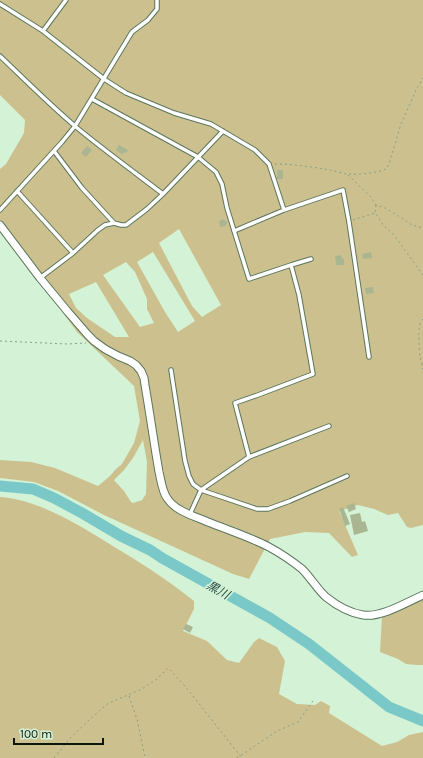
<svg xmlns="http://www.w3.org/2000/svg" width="423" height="758" viewBox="0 0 423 758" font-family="Karla,'Noto Sans JP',sans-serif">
<rect width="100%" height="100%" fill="#d4f2d5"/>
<!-- green -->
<path fill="#ccc18e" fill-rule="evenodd" d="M0 0H423V525L411 528 407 527 398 513 388 515 374 509 358 505 339 511 358 555 352 557 329 533 305 532 270 539 249 579 233 574 104 515 58 491 34 482 0 478V460L31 462 55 468 98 486 110 476 116 469 122 464 134 443 140 421 134 386 77 332 51 296 0 232V169L6 164 24 133 25 120 0 95ZM179 229 221 305 202 317 192 306 159 243ZM153 252 195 321 178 332 165 312 137 262ZM126 262 135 272 147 299V309L154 323 140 327 103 275ZM96 282 129 337H115L87 318 76 308 69 294ZM143 440 147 462 146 494 142 500 133 503 131 502 124 491 114 480 124 470 133 458Z
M0 497C41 500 82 527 116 548 143 564 169 581 194 601V609L183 631 207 641 227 660 239 663 254 642 259 638 277 647 285 661 279 694 297 704 315 705 321 701 330 706 329 713 382 746 397 742 409 735 423 732V758H0Z
M423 598V665H417L406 664 398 659 380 652 382 616Z"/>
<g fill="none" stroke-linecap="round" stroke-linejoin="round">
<!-- river -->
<path stroke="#7ac9c8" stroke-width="11" d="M0 486 33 489 54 498 82 513 121 536 150 550 162 558 270 618 309 644 389 707 423 721"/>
</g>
<!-- building -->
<path fill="#aab592" d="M119 145 128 150 126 153 124 152 123 155 116 150Z
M87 146 92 150 86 157 81 153Z
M277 170H283V179H277Z
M224 219 225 221H227V224H226V226L220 227 219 221Z
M371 252 372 258 363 259 362 254Z
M341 255V257H342L343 259H344V265H336L335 256Z
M373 287 374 293 366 294 365 288Z
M354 503 356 509 349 512 346 506Z
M343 507 350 524 345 526 339 509Z
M360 513 362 522 365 521 368 531 354 535 350 515Z
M186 624 193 627 190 633 183 629Z"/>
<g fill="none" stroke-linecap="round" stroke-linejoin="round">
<!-- lane casing -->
<g stroke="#5b765d" stroke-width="5.5">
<path id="lane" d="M0 4 43 31 104 79 126 93 174 113 211 124 255 150 269 164 284 210 234 231
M43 31 66 0
M0 56C25 80 50 105 76 127 104 150 134 172 163 194
M92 99 198 157 216 172 222 184 227 208 249 279 291 265 299 295 313 374 258 395 235 403 249 457 201 490 190 514
M54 151 82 188 114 223
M17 191 73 253
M0 210 62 142 75 126 132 32 148 20 157 9V0
M284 210 343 190 349 222 369 357
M291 265 311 259
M40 278 73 253 98 230 105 225 114 223 121 225H126L147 209 163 194 223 131
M171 370 185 461 189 476 193 484 201 490 257 509H268L290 501 347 476
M249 457 329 426"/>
</g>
<!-- street casing -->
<g stroke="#5b765d" stroke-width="9">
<path id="street" d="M0 225 40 278 68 312 88 335 94 341 105 349 118 356 130 361 136 365 141 371 144 378 145 385C150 414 154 443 159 472 161 480 162 491 167 498 175 511 194 516 208 522 228 530 250 537 269 547 280 553 292 561 302 569 311 578 317 589 326 597 336 605 350 613 363 615 381 618 407 602 423 595"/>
</g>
<!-- path -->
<path stroke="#879e88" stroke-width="1" stroke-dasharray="2 3" stroke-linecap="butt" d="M275 164C293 164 312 167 330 170 336 171 343 174 349 174 359 175 376 173 386 169L389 164 401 124 416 90 423 78
M348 175 371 197 376 205 385 208 397 215 412 225 423 228
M376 205 375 213 378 217 384 226 394 235 423 275
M353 220 375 213
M423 319C422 320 420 322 420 324 417 333 420 362 423 370
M0 341 67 344 86 343
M129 696 137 719 145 758
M54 758 71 737 101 709 109 703 142 689 157 679 168 668 185 686 242 758
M237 758 277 731 298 722 313 701"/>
<!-- lane -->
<use href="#lane" stroke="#fff" stroke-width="3.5"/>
<!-- street -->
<use href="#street" stroke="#fff" stroke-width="7"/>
</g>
<g text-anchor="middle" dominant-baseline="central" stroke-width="3.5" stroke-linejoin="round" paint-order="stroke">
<!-- water labels -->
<g font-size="12" font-style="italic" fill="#214747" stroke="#d4f2d5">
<text transform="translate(218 590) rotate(29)">黒川</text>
</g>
</g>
<!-- scale -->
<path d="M14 738v6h89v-6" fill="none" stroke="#0b160c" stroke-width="2"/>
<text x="20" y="738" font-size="12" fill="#0b160c" stroke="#d4f2d5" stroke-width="3" paint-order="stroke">100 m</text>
</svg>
